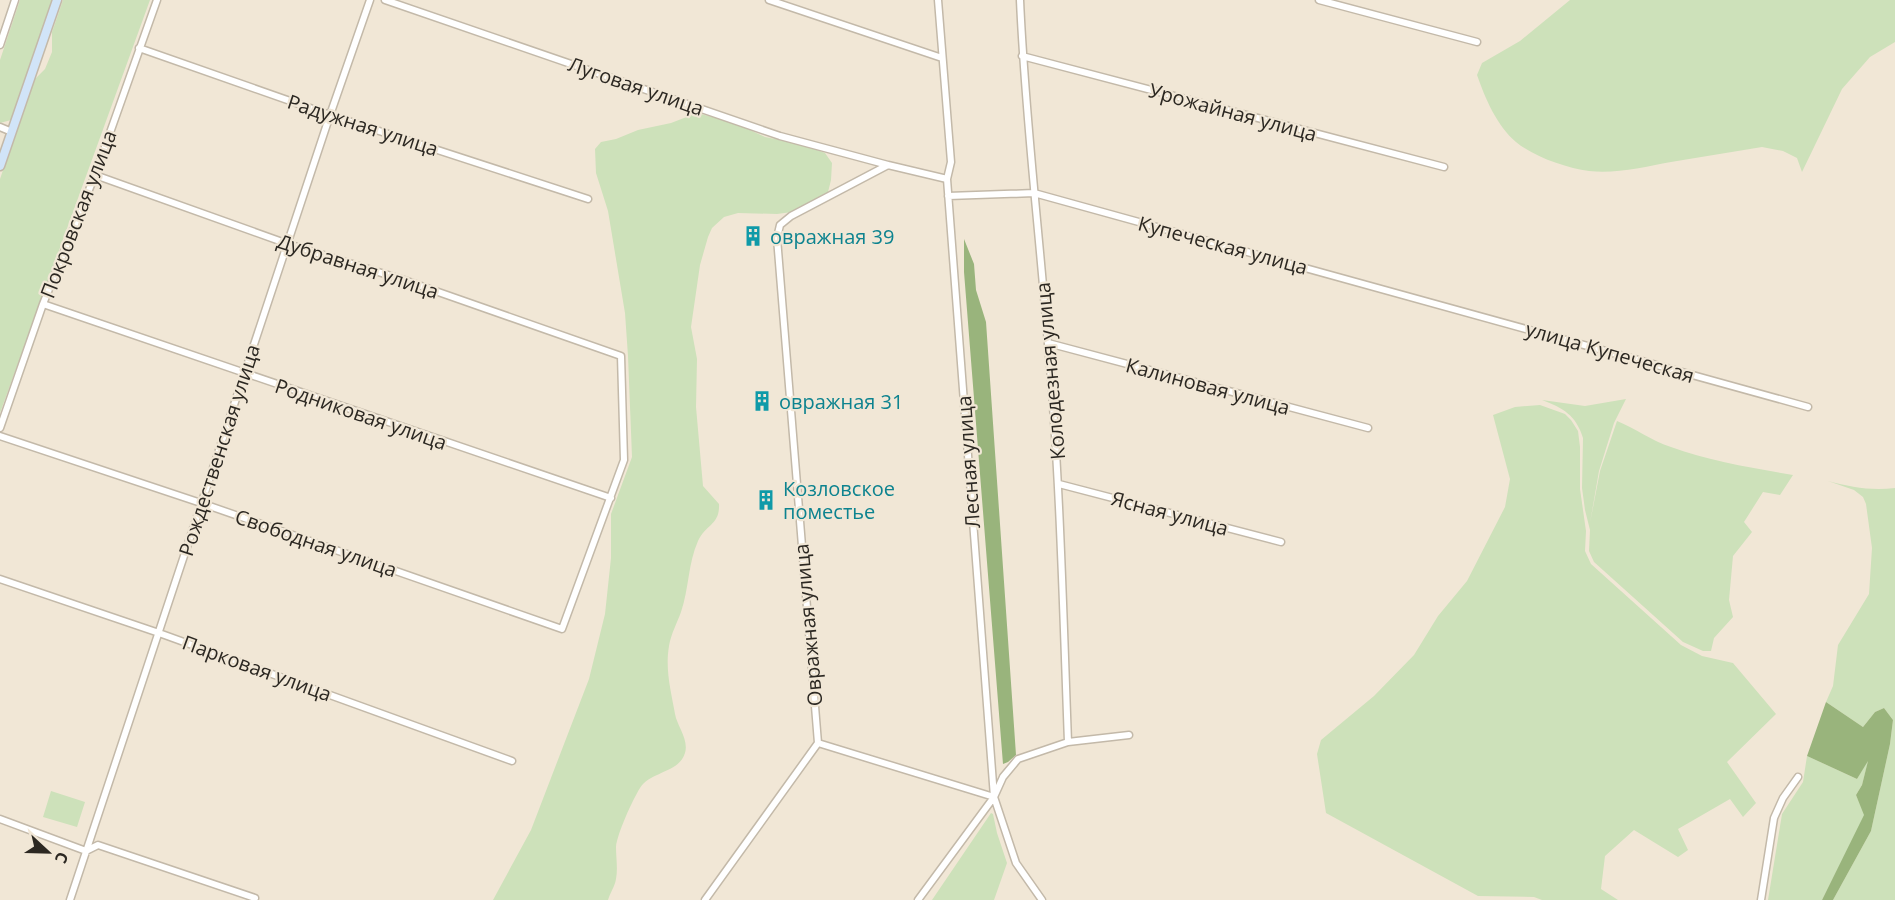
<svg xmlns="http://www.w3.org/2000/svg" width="1895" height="900" viewBox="0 0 1895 900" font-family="'Open Sans',sans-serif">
<rect width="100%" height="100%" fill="#f1e7d6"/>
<!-- green -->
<path fill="#cde1ba" d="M20 0H52L11 120 0 123V60Z
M63 0H150L0 413V179L33 81 45 69 52 52V32Z
M1570 0H1895V42L1870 57 1842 89 1802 172 1797 158 1783 151 1762 147C1732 152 1701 157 1671 162 1644 167 1616 174 1589 171 1566 168 1534 157 1516 142 1497 126 1485 98 1477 75L1482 63 1520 41Z
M697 113 735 123 765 137 801 144 825 153 832 163 831 180 828 192 818 199 792 212 777 214 738 213 724 217 712 228 708 237 700 265 691 327 697 359 696 407 703 486 719 504C720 525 706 524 698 541 688 563 689 589 681 612 677 623 671 634 669 646 665 670 671 691 675 714 677 726 689 739 685 753 679 773 651 771 640 788 633 799 617 834 616 847 616 857 618 869 616 879 615 886 610 893 608 900H493L531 830 589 679 605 614 611 558V514L632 457 628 356 625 313 608 211 596 173 595 149 601 142 616 139 638 130 671 123Z
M1626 399 1614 423 1599 471 1590 523 1600 471 1617 421C1635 428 1652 441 1671 447 1710 461 1752 468 1793 475L1780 495 1763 492 1744 522 1752 532 1733 556 1729 600 1733 617 1714 638 1711 651H1703L1683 642 1594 562 1589 551 1590 530 1585 510 1582 488 1583 438C1576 415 1563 408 1542 400L1585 406Z
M1540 405 1565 414 1571 420 1578 431 1580 447V489L1586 531 1585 551 1591 564 1681 645 1702 656 1733 663 1776 714 1727 762 1756 803 1743 817 1730 799 1678 829 1688 850 1678 857 1634 830 1605 856 1601 889 1618 900H1542L1534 897 1478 896 1326 813 1317 754 1321 740 1374 696 1414 655 1438 616 1467 581 1505 507 1510 479 1493 415 1515 407Z
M1828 481C1851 487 1871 491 1895 488V900H1833L1871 831 1890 744 1893 720 1884 708 1875 712 1863 727 1826 702 1833 686 1838 645 1869 594 1872 548 1866 504 1863 497 1854 490Z
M1807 756 1857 779 1869 758 1862 785 1856 795 1865 815 1822 900H1768L1782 814 1803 782Z
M51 791 85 802 77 827 43 817Z
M991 813 993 814 997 833 1007 863 994 900H932Z"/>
<!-- forest -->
<path fill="#99b47c" d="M964 239 974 264 976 290 986 322 1016 755 1008 762 1003 764 964 272Z
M1826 702 1863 727 1875 712 1884 708 1893 720 1890 744 1871 831 1833 900H1822L1864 815 1856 795 1862 785 1868 761 1857 779 1807 756Z"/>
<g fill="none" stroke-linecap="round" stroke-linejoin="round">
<!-- street casing -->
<g stroke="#c3b9a9" stroke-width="9">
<path id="street" d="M385 0 780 136 888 165
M769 0 942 58
M938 0 951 162 947 179 994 797 1016 863 1042 900
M1020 0C1025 115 1039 229 1048 344 1060 476 1063 609 1068 742
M1319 0 1477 42
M0 45 15 0
M139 48 330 115 588 199
M1022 56 1444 167
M0 127 12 132
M947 179 888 165 791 216 780 225 777 238 818 743 994 797
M948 196 1034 193 1808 407
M43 304 611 498
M1048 343 1368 428
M0 428 43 304 95 175 157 0
M0 436 201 503 562 629 624 460 621 356 404 280 288 244 95 175
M1059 484 1281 542
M0 579 159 633 512 761
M0 819 86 851 98 845 255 898
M70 900 330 115 370 0
M705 900 818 743
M918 900 994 797 1003 777 1018 759 1068 742 1129 735
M1761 900 1774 818 1783 798 1798 777"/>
</g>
<!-- secondary casing -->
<g stroke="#c3b9a9" stroke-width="11">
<path id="secondary" d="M0 166 57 0"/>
</g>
<!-- street -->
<use href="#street" stroke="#fff" stroke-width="6"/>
<!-- secondary -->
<use href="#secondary" stroke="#d1e4f8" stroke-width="8"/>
</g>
<!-- icons -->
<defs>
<g id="building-bare" transform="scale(1.62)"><path d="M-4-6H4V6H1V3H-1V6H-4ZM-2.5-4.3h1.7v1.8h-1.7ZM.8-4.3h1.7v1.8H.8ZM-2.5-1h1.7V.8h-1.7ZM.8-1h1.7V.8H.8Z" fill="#0f9aa8" stroke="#f1e7d6" stroke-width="2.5" paint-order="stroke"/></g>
</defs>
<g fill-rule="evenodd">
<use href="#building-bare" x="753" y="236"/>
<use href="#building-bare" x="762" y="401"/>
<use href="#building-bare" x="766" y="500"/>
</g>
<g text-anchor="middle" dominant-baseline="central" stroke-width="4.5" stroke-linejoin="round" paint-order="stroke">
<!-- street labels -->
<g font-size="20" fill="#2c2822" stroke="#f1e7d6">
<text transform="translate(636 86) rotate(19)">Луговая улица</text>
<text transform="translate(1233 112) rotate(15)">Урожайная улица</text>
<text transform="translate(363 125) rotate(18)">Радужная улица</text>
<text transform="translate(78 214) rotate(-69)">Покровская улица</text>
<text transform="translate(1223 245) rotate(15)">Купеческая улица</text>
<text transform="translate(358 266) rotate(18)">Дубравная улица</text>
<text transform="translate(1610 352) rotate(16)">улица Купеческая</text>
<text transform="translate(1050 371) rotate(-95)">Колодезная улица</text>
<text transform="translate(1208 386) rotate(15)">Калиновая улица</text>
<text transform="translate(361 414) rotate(19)">Родниковая улица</text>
<text transform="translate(219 450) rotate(-72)">Рождественская улица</text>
<text transform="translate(968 462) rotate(-94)">Лесная улица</text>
<text transform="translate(1170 513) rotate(15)">Ясная улица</text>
<text transform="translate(316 543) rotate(19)">Свободная улица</text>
<text transform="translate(808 625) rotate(-95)">Овражная улица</text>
<text transform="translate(257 668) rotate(20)">Парковая улица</text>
</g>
<!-- culture labels -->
<g font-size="20" fill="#0d838f" stroke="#f1e7d6" text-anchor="start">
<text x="770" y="236">овражная 39</text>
<text x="779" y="401">овражная 31</text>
<text x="783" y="488">Козловское<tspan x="783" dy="23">поместье</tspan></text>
</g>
</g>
<!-- north arrow -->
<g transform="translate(48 852) rotate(112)" stroke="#f1e7d6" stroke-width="4.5" paint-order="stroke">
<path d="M0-4.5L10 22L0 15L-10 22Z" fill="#2c2822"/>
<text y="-9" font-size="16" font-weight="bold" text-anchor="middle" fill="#2c2822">С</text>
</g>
</svg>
